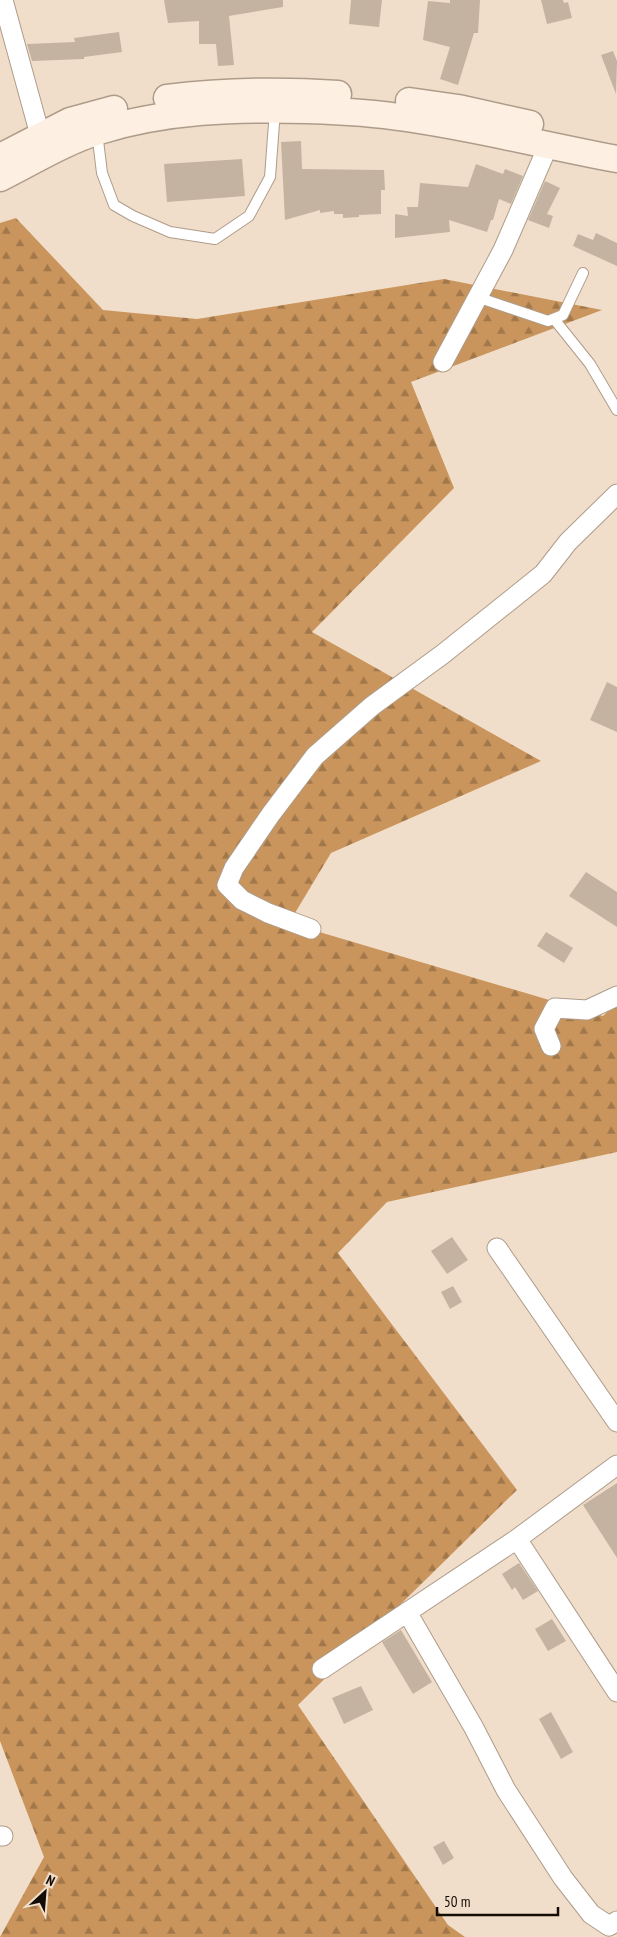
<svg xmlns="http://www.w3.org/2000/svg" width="617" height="1937" viewBox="0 0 617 1937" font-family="'PT Sans Narrow',sans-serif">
<defs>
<pattern id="forest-firs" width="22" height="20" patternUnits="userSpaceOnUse" patternTransform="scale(1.25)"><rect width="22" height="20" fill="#c9955c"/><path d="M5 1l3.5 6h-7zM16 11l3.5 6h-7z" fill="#a2784a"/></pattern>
</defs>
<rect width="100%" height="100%" fill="#f1deca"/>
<!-- forest -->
<path fill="url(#forest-firs)" d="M16 218 103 310 197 319 444 279 602 310 411 382 454 488 312 632 541 761 331 853 289 923 603 1016 617 1002V1152L387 1202 338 1253 517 1490 298 1705 448 1925 465 1937H0L44 1857 0 1741V223Z"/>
<!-- building -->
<path fill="#c5b3a1" d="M164 0H283V7L229 16 234 65 218 66 216 44H199V21L168 23Z
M351 0H382L379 27 349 24Z
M450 0H480L478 33H474L458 85 440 79 450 47 423 40 428 1 450 3Z
M541 0H563L564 3 568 2 572 18 547 24Z
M119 32 122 52 84 57V59L32 61 27 44 75 42 74 38Z
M613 51 617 61 616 94 601 55Z
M301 141 302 169 384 170 385 190H381V214L359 215V217L343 218V214H334V211L320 213V210L285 220 281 142Z
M242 159 245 196 167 202 164 164Z
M476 164 503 174 505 169 523 176 511 204 499 199 493 220H491L487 232 449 220 450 232 395 238V214L408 216 407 207H418L420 183 468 187Z
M545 181 560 188 547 214 553 216 549 228 528 220Z
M596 233 617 243V266L573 246 578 234 593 240Z
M607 682 617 687V732L590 720Z
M586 872 617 892V927L569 896Z
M546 932 573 948 564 963 537 946Z
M452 1237 468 1260 447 1274 431 1251Z
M453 1286 462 1302 450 1309 441 1292Z
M617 1483V1558L583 1505Z
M519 1563 538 1591 523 1600 515 1587 512 1590 502 1574Z
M552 1619 566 1641 548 1651 535 1629Z
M401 1630 432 1682 413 1694 382 1642Z
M361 1686 373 1710 344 1724 332 1698Z
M551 1712 573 1752 561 1759 539 1719Z
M444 1841 454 1858 443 1865 433 1847Z"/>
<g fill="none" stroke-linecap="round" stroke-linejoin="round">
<!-- lane casing -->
<g stroke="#ae9c8a" stroke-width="12">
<path id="lane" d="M97 132 102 173 114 205 133 216 170 232 215 239 249 216 270 177 275 110
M477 297 548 321 563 315 583 273
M554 319 590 364 617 410"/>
</g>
<!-- street casing -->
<g stroke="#ae9c8a" stroke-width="21">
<path id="street" d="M3 0 40 135
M443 362 503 250 548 146
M311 929 268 913 242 900 227 885 234 868 271 814 315 756 372 706 443 654 543 574 568 542 617 494
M551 1046 544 1029 555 1008 587 1010 617 996
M497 1248 617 1422
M517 1539 617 1692
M407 1612 474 1728 506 1790 563 1878 591 1914 609 1926 617 1921
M322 1669 517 1539 617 1465
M0 1836H3"/>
</g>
<!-- secondary casing -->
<g stroke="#ae9c8a" stroke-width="29">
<path id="secondary" d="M167 98C224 91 281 90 338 94
M409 101 458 108 530 124
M0 157 70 121 114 109
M0 178C32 162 64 142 99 131 166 110 237 108 308 110 340 111 374 113 406 118 476 128 547 146 617 159"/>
</g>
<!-- lane -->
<use href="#lane" stroke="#fff" stroke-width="10"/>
<!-- street -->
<use href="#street" stroke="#fff" stroke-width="19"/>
<!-- secondary -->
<use href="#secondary" stroke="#fdf0e2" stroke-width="26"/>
</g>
<!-- north arrow -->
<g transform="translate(45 1892) rotate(26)" stroke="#f1deca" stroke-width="4" paint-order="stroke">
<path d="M0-4L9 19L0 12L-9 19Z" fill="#130d06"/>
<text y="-8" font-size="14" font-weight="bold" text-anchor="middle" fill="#130d06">N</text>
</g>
<!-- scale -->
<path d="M437 1907v8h121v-8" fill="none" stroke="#130d06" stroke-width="2.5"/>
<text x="444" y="1907" font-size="15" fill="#130d06" stroke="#f1deca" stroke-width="4" paint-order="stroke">50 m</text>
</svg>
